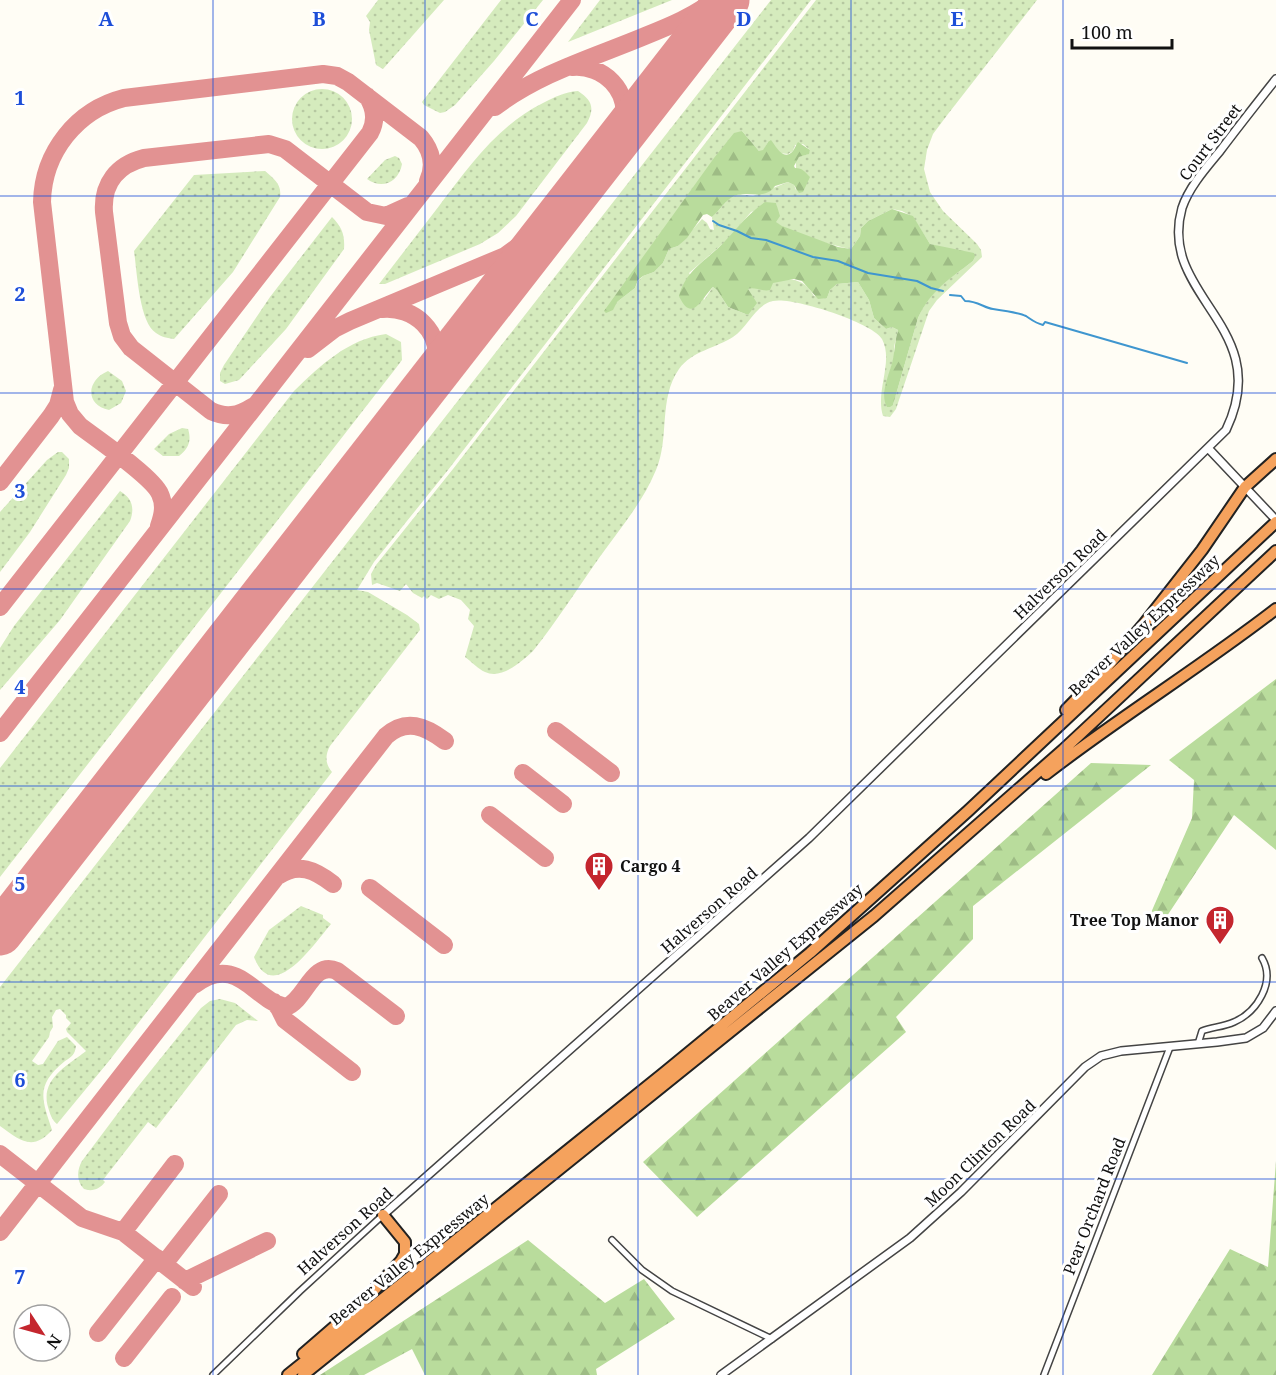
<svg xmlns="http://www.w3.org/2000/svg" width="1276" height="1375" viewBox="0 0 1276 1375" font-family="'Noto Serif',serif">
<defs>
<pattern id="grass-dots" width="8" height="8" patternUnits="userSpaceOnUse" patternTransform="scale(1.5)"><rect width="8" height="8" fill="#d5ebbd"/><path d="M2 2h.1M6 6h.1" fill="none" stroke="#b6c8a1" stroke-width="1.8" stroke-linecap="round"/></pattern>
<pattern id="forest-firs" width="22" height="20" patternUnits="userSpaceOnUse" patternTransform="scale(1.5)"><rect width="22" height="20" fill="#b9dc9c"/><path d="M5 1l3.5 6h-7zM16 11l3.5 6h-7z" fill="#9ebc85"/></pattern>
</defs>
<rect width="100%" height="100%" fill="#fffdf5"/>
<!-- grass -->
<path fill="url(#grass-dots)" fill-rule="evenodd" d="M378 0H444L383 69 376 65 369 30 370 22 366 16Z
M501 0H543L494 61 455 105 445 112 440 113 424 105 422 102Z
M600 0H672L568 42Z
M771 0H811L448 470 374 562 357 590 368 592 407 615 419 624 420 630 330 746C325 755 325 764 332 772L109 1061 57 1124C52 1120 50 1114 48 1107 40 1079 67 1066 86 1051L67 1032 66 1029 71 1023 66 1018V1015L60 1009 56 1010 52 1017 53 1027 50 1032 49 1037 32 1061 38 1065 43 1064 58 1041 67 1037 76 1046C75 1054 72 1057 65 1061 36 1085 41 1097 52 1130 33 1152 19 1140 0 1126V987Z
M816 0H1037L948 114 933 134 927 150 924 169 930 192 943 211 977 244 981 250 982 257 937 300 929 311 896 409 890 417 883 416C875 391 894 362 882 339 874 323 791 296 773 301 755 305 748 327 733 337 716 348 692 351 679 369 658 399 670 438 656 470 643 502 619 530 599 558 577 589 557 621 533 651 522 661 502 680 485 672 478 669 472 662 465 657L474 626 468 619 470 610 461 600 448 595 439 599 431 595 427 599 424 596 422 598 413 593 406 584 400 591 377 583 372 585 371 574 376 565 453 469ZM742 131 759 151H763L768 142 775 147 779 153 788 154 793 151 795 145 803 144 810 150 808 154 799 157 796 161V190L794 185 788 182 753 196 740 194 731 197 712 217 714 230 710 229 707 223 702 219 678 246 669 249 663 263 654 272 643 276 638 281 635 288 617 302ZM776 203 777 210 775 222C792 234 830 245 851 249L860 236 861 228 868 221 892 209 902 211 913 217 930 244 975 257 973 261C950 279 931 289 918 318L893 405 885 389 894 357V347L898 330 892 327 886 329 874 318 869 300 858 282 837 284 830 290 827 298 814 296C799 269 775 282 751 288L747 289 754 299 748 315 728 307 717 290 713 287 704 300 689 273 727 240 751 212Z
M292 119a30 30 0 1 1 60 0a30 30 0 1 1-60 0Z
M578 91C592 100 595 108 587 123L516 216 498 233 480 244 385 284H379C399 258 419 232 439 206 469 167 497 126 543 103 555 97 564 92 578 91Z
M395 156 399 158 402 164C399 182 382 190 367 179L385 160Z
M265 171C274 179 282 184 280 197L233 272 174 339C168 338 161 337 156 333 139 322 137 271 134 251L194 175Z
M332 217C342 227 345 235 344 249L286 329 239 380 225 384 220 381V373L224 365 270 297Z
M386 334 401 342 402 360 396 368 0 877V768L294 391C321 365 348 339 386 334Z
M108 371 122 381 126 391 121 403 109 410C84 404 87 380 108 371Z
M182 428 188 429C192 441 188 449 179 456H163L154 449 169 434Z
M58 452H62L69 459V468L66 475 30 532 0 572V512L47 460Z
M120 491C132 498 135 508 130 521L60 620 0 690V648L14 626Z
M301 906 323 915V918L331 924C316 941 273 1007 254 957L269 930Z
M220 999 235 1003 258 1021 247 1020 236 1025 156 1128 148 1122 103 1180 105 1182C100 1189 92 1192 84 1189 76 1181 77 1170 82 1161L136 1089 201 1008 210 1001Z"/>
<!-- forest -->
<path fill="url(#forest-firs)" d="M742 131 759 151 763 150 768 142 771 140C776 146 783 162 793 151 795 148 796 145 798 142L810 150 809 154 799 157 794 166 795 168C803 168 805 172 810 177L803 192 799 193 794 185 788 182 775 186C765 201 747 190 734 196 726 200 719 211 712 217L707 214 703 215 687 238 678 246 669 249 663 263 654 272 643 276 638 280 635 288 617 302 613 310 606 313 604 311 714 158 734 133Z
M765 202 776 203 780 216 776 222 782 226 838 247 851 249 860 236 861 228 868 221 892 209 913 216 930 244 974 253 975 257 973 261C950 279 931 290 918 318L893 405 890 407H887C879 394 890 373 893 359 895 349 895 340 898 330L892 327 886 329 874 318 869 300 858 282 837 284 830 290 827 298 818 299 802 281 794 279 773 283 770 290C762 292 754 286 748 289L757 303 748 315 728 307 717 290 713 287C701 299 692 324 679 296 686 269 708 260 726 240 739 226 749 213 765 202Z
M1276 679V850L1234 815 1163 922 1150 915 1192 818 1194 780 1169 760Z
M1091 763 1151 765 973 906V939L896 1017 906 1032 697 1217 643 1162Z
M1276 1161V1375H1152L1230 1249 1268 1267Z
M528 1240 605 1303 644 1279 675 1319 596 1369 597 1375H425L412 1349 364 1375H320Z"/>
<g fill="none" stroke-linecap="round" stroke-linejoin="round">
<!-- stream -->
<path stroke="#3f96cf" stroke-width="2" d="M713 221 719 225 737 231 751 238 766 240 813 257 838 261 868 273 917 281 931 288 943 291
M950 295 961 296 965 301C978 301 984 308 993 309 1000 310 1020 313 1026 316 1032 320 1035 323 1043 325L1045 322 1187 363"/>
<!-- taxiway -->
<path stroke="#e29292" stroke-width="18" d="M572 67C603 64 631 91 623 123 620 136 611 148 603 159
M495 107C539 73 595 57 645 36 670 26 694 16 715 0
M382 309C414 306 443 332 435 365 431 379 421 391 414 402
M308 349 334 329 350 321 505 256 542 229 584 183
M252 407C238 416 226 418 211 411L131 348 122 336 118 323 104 212C102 184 117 165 144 158L269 144 285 149 367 212 386 216 408 206
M0 482 51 416 58 405 62 390
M159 526C163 515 165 505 160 494 153 477 97 439 80 426L70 414 65 402 42 202C43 152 77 110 124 98L323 74 337 76 348 82 421 138C432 151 435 166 428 181
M0 607 370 133C377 120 375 108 367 96
M556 731 611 773
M0 733 572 0
M523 773 563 804
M490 815 545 858
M278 876C298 862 315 870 333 884
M370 888 444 945
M194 985C238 952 254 1001 286 1007 306 1000 312 960 337 971L396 1016
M274 1002 279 1008 285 1020 352 1072
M0 1154 82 1218 123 1232 193 1287
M0 1232 386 736C406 718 425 726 445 741
M123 1232 175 1164
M164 1264 219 1194
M185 1281 267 1241
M98 1333 157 1258
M124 1358 172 1297"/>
<!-- runway -->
<path stroke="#e29292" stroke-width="45" d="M0 933 727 0"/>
<!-- minor casing -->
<g stroke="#444" stroke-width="8">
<path id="minor" d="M1198 1044 1202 1031C1212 1027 1223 1027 1234 1022 1257 1012 1276 982 1262 958
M612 1240 642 1270 672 1291 772 1339
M213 1375 300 1291 383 1215
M1044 1375 1170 1047"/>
</g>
<!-- tertiary casing -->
<g stroke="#444" stroke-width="10">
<path id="tertiary" d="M1208 448 1276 520
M383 1215 809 838 1226 430C1276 326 1157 297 1182 208 1189 187 1206 168 1220 151 1238 127 1257 103 1276 79
M721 1375 910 1238 961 1192 1085 1067 1101 1056 1121 1051 1217 1042 1246 1038 1263 1028 1276 1011"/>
</g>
<!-- motorway casing -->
<g stroke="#222" stroke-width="14">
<path id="motorway" d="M1066 710 1100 675 1144 624 1202 550 1245 487 1276 459
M1046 774C1121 716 1201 667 1276 609
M303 1354 363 1302 401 1261 405 1254V1242L383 1215
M288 1375 664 1073 810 953 968 811 1276 522
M303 1375 874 916 1063 750 1276 551"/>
</g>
<!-- minor -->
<use href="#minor" stroke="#fff" stroke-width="5"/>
<!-- tertiary -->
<use href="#tertiary" stroke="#fff" stroke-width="7"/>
<!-- motorway -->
<use href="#motorway" stroke="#f5a25d" stroke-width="10"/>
</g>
<!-- grid -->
<path fill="none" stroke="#1d4ed8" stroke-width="1.5" stroke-opacity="0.55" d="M213 0V1375M425 0V1375M638 0V1375M851 0V1375M1063 0V1375M0 196H1276M0 393H1276M0 589H1276M0 786H1276M0 982H1276M0 1179H1276"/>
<!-- icons -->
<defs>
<g id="building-pin" transform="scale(1.5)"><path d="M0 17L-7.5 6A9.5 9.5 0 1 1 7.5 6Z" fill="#c4262e" stroke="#fff"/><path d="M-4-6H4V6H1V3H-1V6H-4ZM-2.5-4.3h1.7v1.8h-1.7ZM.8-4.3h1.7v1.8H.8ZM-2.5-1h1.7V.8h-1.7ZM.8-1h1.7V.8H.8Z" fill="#fff"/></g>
</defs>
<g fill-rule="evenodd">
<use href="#building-pin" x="599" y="866"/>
<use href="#building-pin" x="1220" y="920"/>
</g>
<g text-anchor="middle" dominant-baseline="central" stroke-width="6" stroke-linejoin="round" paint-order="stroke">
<!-- street labels -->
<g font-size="16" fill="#111" stroke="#fff">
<text transform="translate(1210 142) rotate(-53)">Court Street</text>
<text transform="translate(1060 574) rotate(-44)">Halverson Road</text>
<text transform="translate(1144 625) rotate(-43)">Beaver Valley Expressway</text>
<text transform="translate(709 910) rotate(-41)">Halverson Road</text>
<text transform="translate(785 952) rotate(-41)">Beaver Valley Expressway</text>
<text transform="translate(980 1153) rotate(-44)">Moon Clinton Road</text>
<text transform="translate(1094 1206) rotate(-69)">Pear Orchard Road</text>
<text transform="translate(345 1231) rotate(-42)">Halverson Road</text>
<text transform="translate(409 1259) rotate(-39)">Beaver Valley Expressway</text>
</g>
<!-- poi labels -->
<g font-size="16" font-weight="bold" fill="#111" stroke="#fff" text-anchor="start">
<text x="620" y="866">Cargo 4</text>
<text x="1199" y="920" text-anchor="end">Tree Top Manor</text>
</g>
</g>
<g font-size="20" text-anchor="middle" font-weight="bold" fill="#1d4ed8" stroke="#fff" stroke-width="6" stroke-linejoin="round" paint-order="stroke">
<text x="106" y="26">A</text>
<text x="319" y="26">B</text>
<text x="532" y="26">C</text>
<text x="744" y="26">D</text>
<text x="957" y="26">E</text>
<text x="20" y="105">1</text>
<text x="20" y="301">2</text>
<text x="20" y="498">3</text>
<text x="20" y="694">4</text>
<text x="20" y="891">5</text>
<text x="20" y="1087">6</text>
<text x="20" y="1284">7</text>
</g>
<!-- north arrow -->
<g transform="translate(42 1333) rotate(126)"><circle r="28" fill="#ffffff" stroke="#a0a0a0" stroke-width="1.5"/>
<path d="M0-4.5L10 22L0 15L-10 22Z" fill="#c4262e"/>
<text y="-9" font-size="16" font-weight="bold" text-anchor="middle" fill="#111111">N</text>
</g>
<!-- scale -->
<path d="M1072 39v9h100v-9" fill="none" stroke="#111111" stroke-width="3"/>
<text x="1081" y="39" font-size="18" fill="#111111" stroke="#ffffff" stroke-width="4.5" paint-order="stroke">100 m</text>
</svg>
